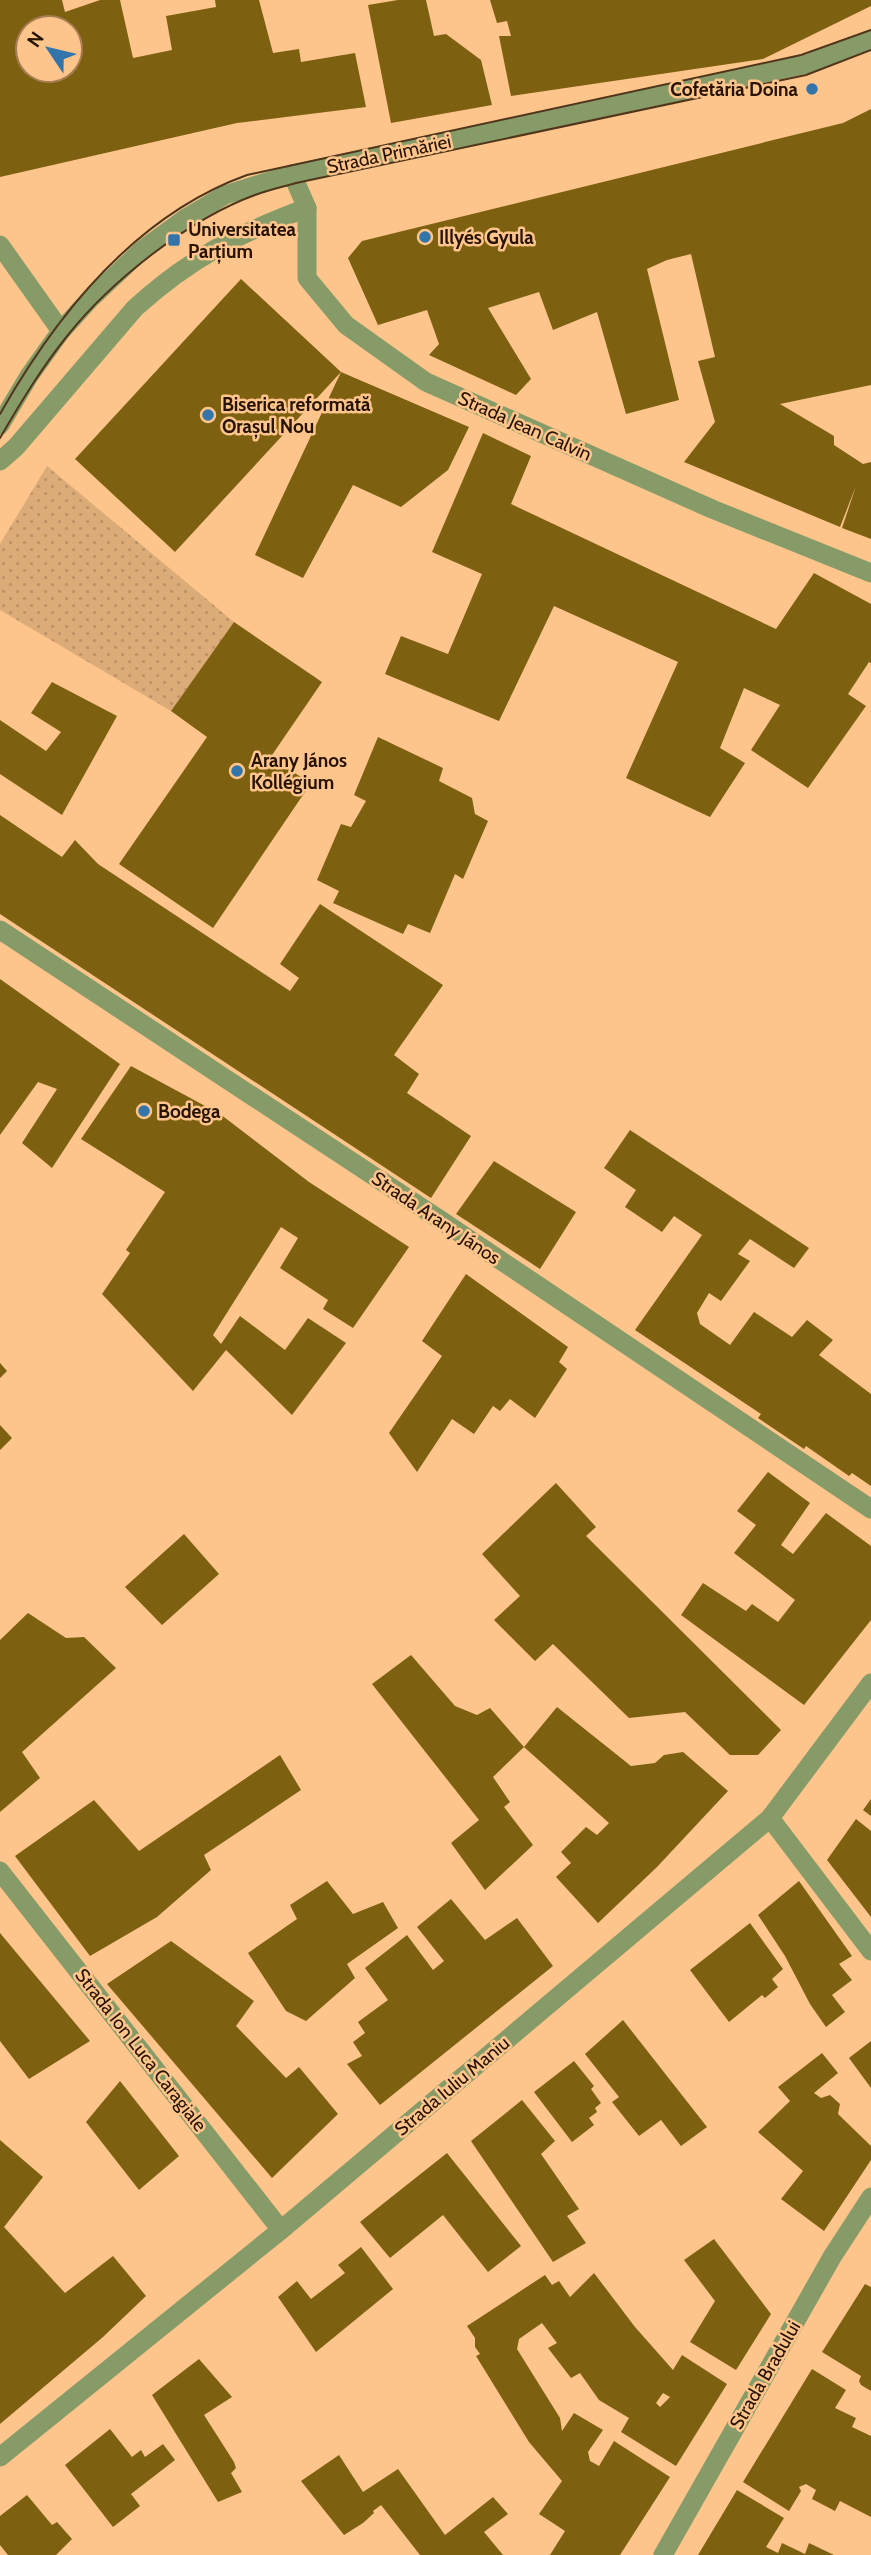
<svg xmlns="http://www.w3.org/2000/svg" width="871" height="2555" viewBox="0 0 871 2555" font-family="Cabin,sans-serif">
<defs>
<pattern id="park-dots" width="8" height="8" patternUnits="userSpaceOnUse" patternTransform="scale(1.75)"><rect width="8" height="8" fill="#dbab78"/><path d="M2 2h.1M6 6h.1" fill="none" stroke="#bc9266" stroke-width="1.8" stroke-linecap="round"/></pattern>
</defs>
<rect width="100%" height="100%" fill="#fdc58b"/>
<!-- park -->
<path fill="url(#park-dots)" d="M47 466 234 622 171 711 0 610V544Z"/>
<!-- building -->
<path fill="#7d6010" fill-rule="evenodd" d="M0 0H62L65 12 100 0H120L133 58 172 50 166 16 216 7 215 0H259L273 53 299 49 301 62 355 53 366 107 237 123 0 177ZM28 28H70V70H28Z
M398 0H426L434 36 446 34 481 60 492 105 391 123 368 5Z
M490 0H871V6L763 59 511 96 499 36H511L507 21 497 23Z
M871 109V385L780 404 834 436V445L863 464 871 462V539L842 528 856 486 840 527 684 462 715 422 698 361 715 357 691 254 667 260 647 269 679 400 626 414 597 312 553 330 539 292 488 308 531 379 516 395 429 355 439 344 427 310 378 325 348 258 362 241 843 123Z
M241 279 341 372 175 552 75 459Z
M341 372 469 427 448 470 401 507 353 485 303 578 255 555Z
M483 433 531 456 511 504 776 629 814 573 871 604V663L869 662 848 694 866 706 808 788 751 750 780 705 744 688 720 748 745 763 710 817 626 778 678 662 554 606 499 721 385 674 401 636 448 654 482 574 432 552Z
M234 622 322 682 270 758 311 783 213 928 119 864 207 737 171 711Z
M52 682 117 716 62 815 0 774V720L46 751 61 732 31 713Z
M378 737 443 768 439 781 472 798 475 814 488 821 463 879 455 874 430 933 408 924 403 934 333 903 339 891 317 880 341 824 351 827 366 801 354 795Z
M0 815 62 857 75 840 98 864 290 991 299 978 280 964 320 904 443 985 394 1055 419 1074 407 1093 471 1136 431 1198 0 914Z
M0 979 120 1064 52 1168 22 1143 57 1089 38 1082 0 1135Z
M131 1066 220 1114 309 1182 409 1247 353 1328 323 1309 328 1300 280 1268 298 1238 281 1227 213 1335 221 1344 240 1316 285 1350 308 1318 346 1343 292 1415 226 1350 193 1391 102 1294 130 1253 126 1250 165 1192 81 1139Z
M630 1130 809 1248 794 1268 750 1239 738 1254 750 1261 721 1301 709 1293 697 1313 700 1324 730 1345 754 1312 792 1337 807 1320 833 1340 819 1355 871 1394V1486L852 1473 849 1476 806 1446 804 1449 758 1418 761 1414 635 1330 702 1235 674 1216 662 1232 625 1207 636 1190 604 1168Z
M494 1161 576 1212 540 1269 456 1214Z
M466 1274 568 1347 559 1362 567 1369 535 1418 510 1399 500 1411 493 1406 474 1434 452 1419 417 1472 389 1433 442 1356 422 1341Z
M0 1363 7 1371 0 1378Z
M0 1425 12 1438 0 1450Z
M768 1472 810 1503 781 1545 793 1554 826 1513 871 1546V1620L804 1705 681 1615 703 1583 746 1611 752 1604 778 1622 795 1600 734 1553 756 1525 737 1511Z
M556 1483 596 1527 586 1536 781 1730 758 1755H730L685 1712 629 1718 553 1644 535 1661 494 1620 520 1596 482 1554Z
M184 1534 219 1574 162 1625 125 1587Z
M28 1613 66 1638 84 1637 116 1668 22 1752 40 1778 0 1812V1640Z
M411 1655 455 1706 477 1715 490 1708 524 1747 557 1707 631 1766 655 1763 664 1755 683 1752 728 1791 657 1867 598 1923 556 1877 571 1863 561 1852 586 1827 597 1835 609 1823 524 1747 493 1777 510 1802 504 1807 533 1845 485 1890 451 1843 479 1820 372 1684Z
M280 1755 301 1790 204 1855 211 1870 157 1917 90 1956 15 1856 94 1800 139 1851Z
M871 1799V1816L863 1810Z
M856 1819 871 1831V1917L827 1860Z
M327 1881 353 1914 383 1902 398 1928 347 1964 355 1978 306 2021 286 2011 248 1953 297 1919 290 1905Z
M799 1881 852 1956 839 1964 852 1980 832 1995 845 2012 826 2027 810 2004 785 1956 758 1915Z
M451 1899 485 1940 517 1918 553 1966 380 2105 347 2064 362 2056 353 2042 365 2033 358 2022 388 2000 365 1968 407 1935 433 1970 444 1961 417 1927Z
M750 1923 783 1969 772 1979 778 1987 765 1998 762 1995 729 2022 690 1970Z
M0 1933 90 2041 29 2079 0 2041Z
M171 1941 254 2001 236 2026 286 2078 299 2067 338 2114 272 2178 107 1984Z
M623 2020 707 2127 681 2146 661 2120 639 2136 612 2102 619 2097 585 2054Z
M871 2041V2088L849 2058Z
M822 2053 838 2073 814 2093 821 2098 830 2095 840 2104 838 2114 871 2146V2160L824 2231 781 2199 803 2171 758 2132 790 2101 778 2087Z
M574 2061 594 2086 591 2089 601 2103 595 2108 597 2112 589 2118 594 2125 572 2142 534 2092Z
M120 2081 179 2156 139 2190 86 2122Z
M522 2100 555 2141 541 2154 579 2209 567 2216 586 2243 553 2262 471 2141Z
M0 2140 43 2177 4 2227 65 2293 113 2256 146 2296 103 2337 0 2424Z
M447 2153 521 2246 488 2272 443 2215 390 2258 360 2222Z
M714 2239 771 2314 736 2370 690 2342 715 2301 684 2260Z
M361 2247 393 2289 316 2352 278 2297 297 2281 311 2299 345 2273 338 2265Z
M594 2273 635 2327 673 2370 682 2355 727 2384 676 2466 621 2432 629 2418 599 2400 580 2373 571 2378 548 2348 557 2343 542 2323 519 2339 517 2349 560 2418 562 2431 574 2413 603 2430 588 2452 590 2461 599 2466 614 2441 670 2477 620 2555H550L565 2531 539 2514 562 2481 529 2442 476 2356 480 2354 475 2347V2338L467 2326 545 2275 552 2285 559 2281 570 2297ZM663 2393 670 2397 660 2407 656 2403Z
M865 2284 871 2287V2391L861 2385 859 2381 861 2376 822 2352Z
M199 2359 232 2397 204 2415 234 2462 236 2468 231 2473 242 2492 218 2502 152 2395Z
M812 2369 846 2390 835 2408 856 2418 852 2427 871 2436V2517L840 2501 835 2511 812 2499 816 2490 806 2484 799 2487 801 2491 789 2511 743 2482Z
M110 2429 132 2457 141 2450 145 2457 163 2444 175 2460 131 2494 140 2506 113 2527 65 2465Z
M339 2455 363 2492 398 2469 445 2535 493 2497 508 2514 484 2532 503 2555H420L381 2505 373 2511 374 2513 363 2523 344 2535 301 2481Z
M737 2490 784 2518 766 2547 778 2553 782 2543 805 2554 809 2543 834 2555H698Z
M27 2495 52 2525 57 2522 72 2539 56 2555H8L0 2545V2516Z"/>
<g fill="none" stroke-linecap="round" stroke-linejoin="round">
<!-- service -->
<path stroke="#869b68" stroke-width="19" d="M0 461 16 447 135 308C190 258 239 233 307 208"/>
<!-- minor -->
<path stroke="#869b68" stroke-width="19" d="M292 174 307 208V278L346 325 426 382 712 509 871 573
M0 245 61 331
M0 930 439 1219 871 1509
M770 1818 871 1951
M0 1871 281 2230
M663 2555 832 2257 871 2197"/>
<!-- tertiary -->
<path stroke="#869b68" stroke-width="19" d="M0 425 29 376 61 331 90 299 142 250 186 218 225 195 292 174 807 64 871 39
M0 2457 281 2230 770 1818 871 1683"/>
<!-- tram -->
<path stroke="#50351a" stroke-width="2" d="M0 414C56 315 136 215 247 175L801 55 871 30
M0 438C21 402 42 367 68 335 111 281 189 219 255 195 268 190 282 187 296 183L806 75 871 50"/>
</g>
<!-- markers -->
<g fill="#3374ab" stroke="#fdc58b" stroke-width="2.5">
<circle cx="812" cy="89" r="7"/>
<circle cx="425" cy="237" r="7"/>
<rect x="167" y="233" width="14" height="14" rx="3.5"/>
<circle cx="208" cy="415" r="7"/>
<circle cx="237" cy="771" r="7"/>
<circle cx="144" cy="1111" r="7"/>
</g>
<g text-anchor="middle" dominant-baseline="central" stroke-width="5" stroke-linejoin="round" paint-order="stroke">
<!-- poi labels -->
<g font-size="19" font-weight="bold" fill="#271300" stroke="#fdc58b" text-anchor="start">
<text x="798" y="89" text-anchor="end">Cofetăria Doina</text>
<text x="188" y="229">Universitatea<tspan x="188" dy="22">Parțium</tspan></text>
<text x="439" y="237">Illyés Gyula</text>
<text x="222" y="404">Biserica reformată<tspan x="222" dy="22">Orașul Nou</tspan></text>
<text x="251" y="760">Arany János<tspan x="251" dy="22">Kollégium</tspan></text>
<text x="158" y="1111">Bodega</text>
</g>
<!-- street labels -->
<g font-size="19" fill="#271300" stroke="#fdc58b">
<text transform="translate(389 154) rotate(-12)">Strada Primăriei</text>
<text transform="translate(525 426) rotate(24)">Strada Jean Calvin</text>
<text transform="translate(436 1218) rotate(34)">Strada Arany János</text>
<text transform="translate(141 2050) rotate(52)">Strada Ion Luca Caragiale</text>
<text transform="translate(452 2086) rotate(-40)">Strada Iuliu Maniu</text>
<text transform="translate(765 2375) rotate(-60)">Strada Bradului</text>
</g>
</g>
<!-- north arrow -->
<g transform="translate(49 49) rotate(305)"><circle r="33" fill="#fdc58b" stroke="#a77e53" stroke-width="2"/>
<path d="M0-5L12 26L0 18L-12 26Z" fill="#3374ab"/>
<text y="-10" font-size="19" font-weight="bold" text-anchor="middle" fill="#271300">N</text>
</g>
</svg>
